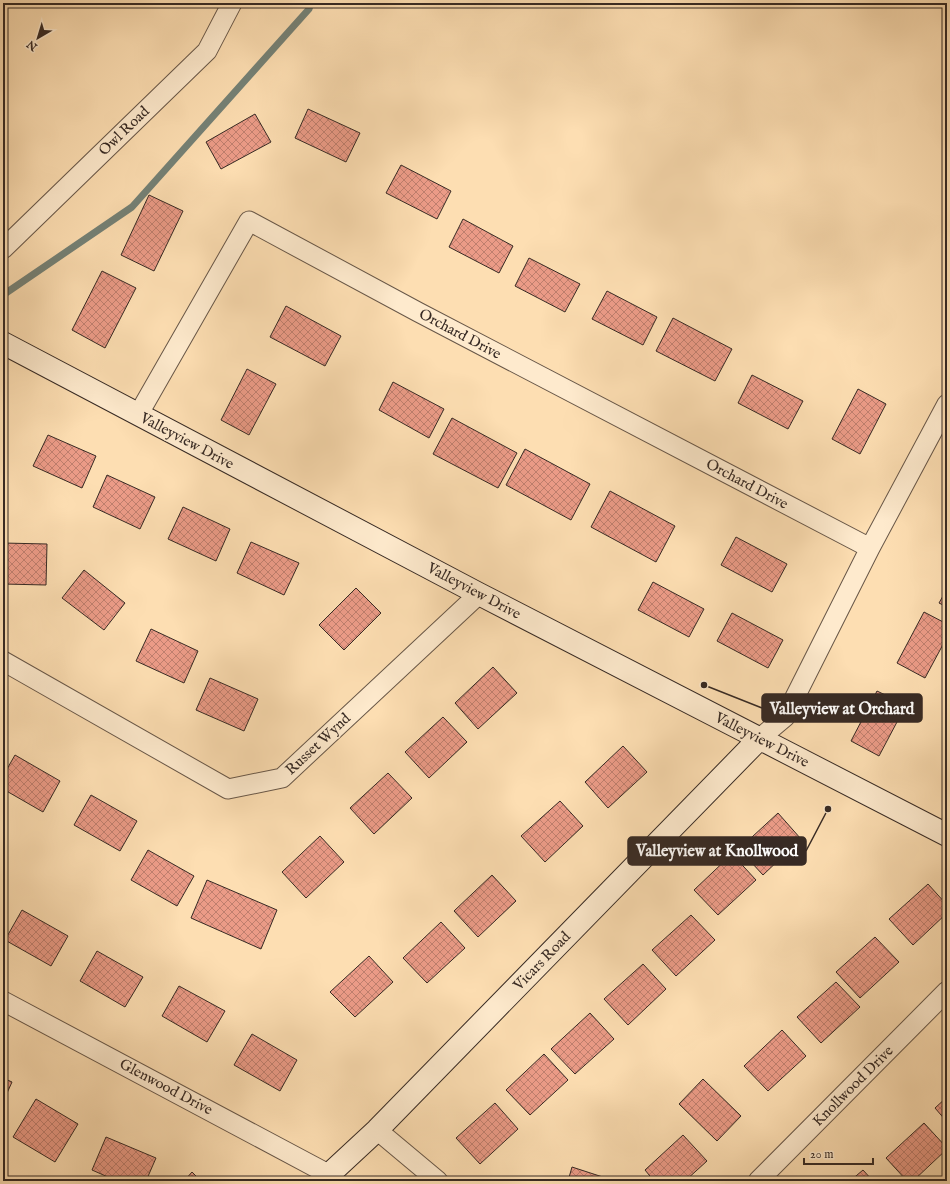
<svg xmlns="http://www.w3.org/2000/svg" width="950" height="1184" viewBox="0 0 950 1184" font-family="'IM FELL English',serif">
<defs>
<pattern id="building-cross-hatch" width="8" height="8" patternUnits="userSpaceOnUse"><rect width="8" height="8" fill="#eb9b87"/><path d="M0 0l8 8M0 8l8-8" fill="none" stroke="#bf7f6e"/></pattern>
</defs>
<rect width="100%" height="100%" fill="#fddeb2"/>
<filter id="stains"><feTurbulence type="fractalNoise" baseFrequency=".005" numOctaves="4"/><feColorMatrix values="0 0 0 0 .2 0 0 0 0 .09 0 0 0 0 .02 0 0 0 .5 -.17"/></filter>
<radialGradient id="worn" r=".72"><stop offset=".6" stop-color="#630" stop-opacity="0"/><stop offset="1" stop-color="#630" stop-opacity=".3"/></radialGradient>
<g fill="none" stroke-linecap="round" stroke-linejoin="round">
<!-- stream -->
<path stroke="#758277" stroke-width="7" d="M3 295 132 207 309 9 311 3"/>
</g>
<!-- building -->
<path fill="url(#building-cross-hatch)" stroke="#372a24" d="M308 109 360 133 346 162 295 138Z
M255 114 271 142 221 169 206 142Z
M401 165 451 191 437 219 386 193Z
M149 195 183 211 154 271 121 255Z
M463 219 513 246 499 273 449 247Z
M529 258 580 284 565 312 515 286Z
M102 271 136 288 105 348 72 330Z
M607 291 657 317 643 345 592 319Z
M286 306 341 336 325 366 270 337Z
M673 318 732 349 715 381 656 351Z
M247 369 276 384 249 435 221 420Z
M752 375 803 401 788 429 738 403Z
M393 382 444 409 429 438 379 410Z
M858 389 886 404 860 454 832 439Z
M452 418 517 453 498 488 433 454Z
M48 435 96 456 82 488 33 466Z
M525 449 590 484 571 520 506 485Z
M107 475 155 497 140 529 93 507Z
M610 491 675 526 656 562 591 527Z
M183 507 230 529 216 561 168 539Z
M736 537 787 564 772 592 721 565Z
M251 542 299 563 284 595 237 573Z
M3 543 47 544 46 585 3 584Z
M84 570 125 603 104 630 62 598Z
M653 582 704 609 689 637 638 610Z
M356 588 381 613 344 650 319 625Z
M947 589V607L939 603Z
M924 612 947 624V637L925 678 897 663Z
M732 613 783 640 768 668 717 641Z
M151 629 198 651 184 683 136 661Z
M493 667 517 693 478 729 455 703Z
M210 678 258 699 244 731 196 710Z
M877 691 906 705 879 756 851 741Z
M443 717 467 742 429 778 405 752Z
M623 746 647 772 608 808 585 782Z
M15 755 60 781 43 812 3 789V776Z
M388 773 412 798 374 834 350 808Z
M91 795 137 821 120 851 74 825Z
M560 801 583 826 545 862 521 836Z
M778 813 801 839 763 875 739 849Z
M320 836 344 862 306 898 282 872Z
M148 850 194 876 177 906 131 880Z
M732 854 756 880 718 915 694 890Z
M492 875 516 901 478 937 454 911Z
M207 880 277 910 261 949 191 918Z
M928 884 947 905V913L913 945 889 919Z
M22 910 68 936 51 966 5 940Z
M691 915 715 940 676 976 652 950Z
M441 922 465 948 427 983 403 958Z
M875 937 899 962 860 998 836 972Z
M97 951 143 977 125 1007 80 981Z
M369 956 393 982 355 1017 330 992Z
M643 964 666 989 628 1025 604 999Z
M836 982 860 1007 821 1043 797 1017Z
M179 986 225 1011 207 1042 162 1016Z
M590 1013 614 1039 575 1074 551 1049Z
M782 1030 806 1056 768 1091 744 1066Z
M252 1034 297 1060 280 1091 234 1065Z
M544 1054 568 1080 530 1115 506 1090Z
M3 1078 12 1082 3 1102Z
M703 1079 741 1116 717 1141 679 1104Z
M947 1097V1122L935 1108Z
M36 1099 78 1124 55 1162 13 1137Z
M495 1103 518 1129 480 1164 456 1138Z
M924 1123 947 1148V1149L913 1181H907L886 1158Z
M683 1135 707 1161 685 1181H654L645 1170Z
M106 1137 156 1158 146 1181H117L92 1170Z
M572 1167 615 1181H568Z
M863 1170 873 1181H850Z
M192 1172 201 1181H184Z"/>
<g fill="none" stroke-linecap="round" stroke-linejoin="round">
<!-- street casing -->
<g stroke="#685748" stroke-width="21">
<path id="street" d="M3 249 207 51 232 3
M138 415 249 221 418 312 870 548
M3 661 228 789 282 778 479 594
M760 738 785 717 870 548 947 404
M3 1001 328 1174
M377 1130 438 1181
M758 1181 947 991"/>
</g>
<!-- secondary casing -->
<g stroke="#372a24" stroke-width="24">
<path id="secondary" d="M3 343 479 594 947 835
M322 1181 377 1130 760 738"/>
</g>
<!-- street -->
<use href="#street" stroke="#feeacd" stroke-width="19"/>
<!-- secondary -->
<use href="#secondary" stroke="#feeacd" stroke-width="22"/>
</g>
<g text-anchor="middle" dominant-baseline="central" stroke-width="3" stroke-linejoin="round" paint-order="stroke">
<!-- street labels -->
<g font-size="15" fill="#372a24" stroke="#feeacd">
<text transform="translate(124 131) rotate(-44)">Owl Road</text>
<text transform="translate(460 334) rotate(28)">Orchard Drive</text>
<text transform="translate(187 441) rotate(28)">Valleyview Drive</text>
<text transform="translate(747 484) rotate(28)">Orchard Drive</text>
<text transform="translate(474 591) rotate(28)">Valleyview Drive</text>
<text transform="translate(762 740) rotate(27)">Valleyview Drive</text>
<text transform="translate(318 744) rotate(-43)">Russet Wynd</text>
<text transform="translate(542 961) rotate(-46)">Vicars Road</text>
<text transform="translate(853 1086) rotate(-45)">Knollwood Drive</text>
<text transform="translate(166 1087) rotate(28)">Glenwood Drive</text>
</g>
</g>
<!-- callouts -->
<path fill="none" stroke="#372a24" stroke-width="1.5" d="M704 685L762 708M828 809L806 851"/>
<g fill="#372a24" stroke="#feeacd" stroke-width="1.5">
<circle cx="704" cy="685" r="4"/>
<circle cx="828" cy="809" r="4"/>
</g>
<g fill="#372a24" stroke="#372a24" stroke-width="1.5">
<rect x="762" y="694" width="160" height="28" rx="4"/>
<rect x="628" y="837" width="178" height="28" rx="4"/>
</g>
<g font-size="16" text-anchor="middle" font-weight="bold" fill="#fff">
<text x="842" y="714">Valleyview at Orchard</text>
<text x="717" y="856">Valleyview at Knollwood</text>
</g>
<!-- margin -->
<rect width="950" height="1184" fill="none" stroke="#fddeb2" stroke-width="16"/>
<rect x="4" y="4" width="942" height="1176" fill="none" stroke="#372a24" stroke-width="2"/>
<rect x="8" y="8" width="934" height="1168" fill="none" stroke="#372a24"/>
<!-- north arrow -->
<g transform="translate(38 38) rotate(218)" stroke="#feeacd" stroke-width="3" paint-order="stroke">
<path d="M0-3L7 15L0 10L-7 15Z" fill="#372a24"/>
<text y="-6" font-size="11" font-weight="bold" text-anchor="middle" fill="#372a24">N</text>
</g>
<!-- scale -->
<path d="M804 1158v6h69v-6" fill="none" stroke="#372a24" stroke-width="2"/>
<text x="810" y="1158" font-size="12" fill="#372a24" stroke="#feeacd" stroke-width="3" paint-order="stroke">20 m</text>
<rect width="100%" height="100%" filter="url(#stains)"/>
<rect width="100%" height="100%" fill="url(#worn)"/>
</svg>
